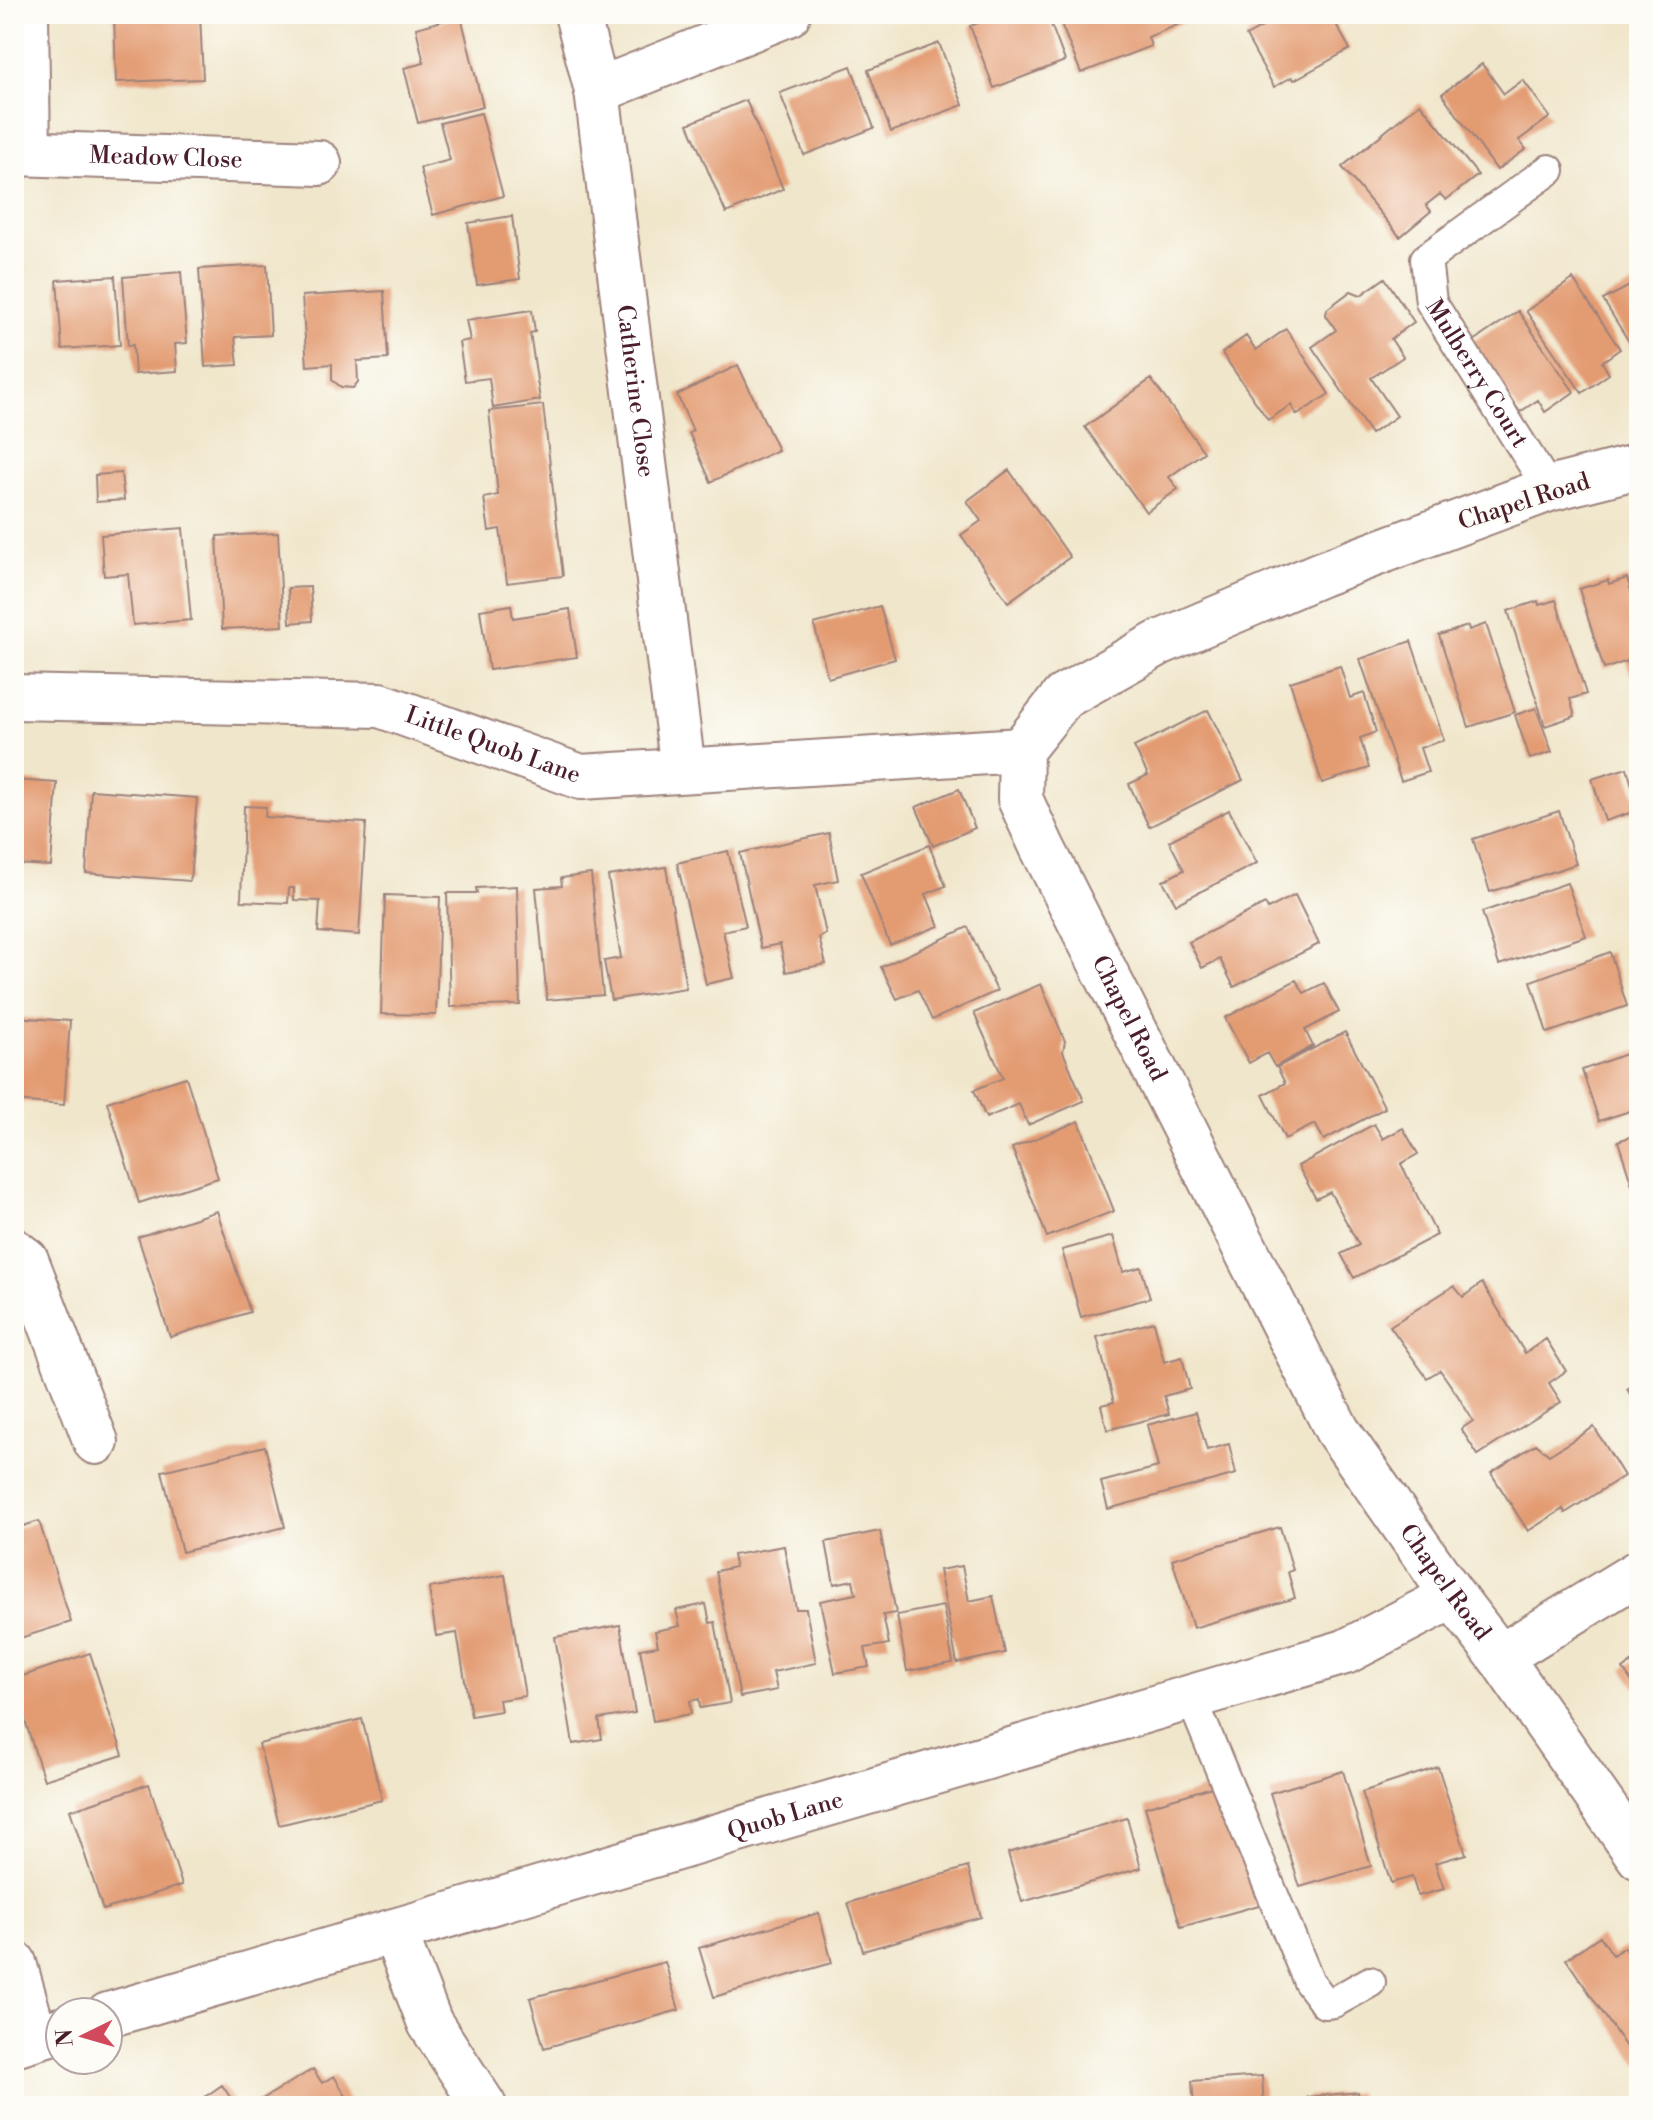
<svg xmlns="http://www.w3.org/2000/svg" width="1653" height="2120" viewBox="0 0 1653 2120" font-family="'Libre Bodoni',serif">
<rect width="100%" height="100%" fill="#fdfcf7"/>
<filter id="ink" filterUnits="userSpaceOnUse"><feTurbulence type="fractalNoise" baseFrequency=".0125" numOctaves="2"/><feDisplacementMap in="SourceGraphic" scale="16" xChannelSelector="R" yChannelSelector="G"/><feConvolveMatrix kernelMatrix="1 2 1 2 8 2 1 2 1" color-interpolation-filters="sRGB"/></filter>
<filter id="wash" filterUnits="userSpaceOnUse"><feTurbulence type="fractalNoise" baseFrequency=".006" numOctaves="4" result="noise"/><feDisplacementMap in="SourceGraphic" scale="32" xChannelSelector="R" yChannelSelector="G"/><feGaussianBlur stdDeviation="1.8" result="paint"/><feColorMatrix in="noise" values="0 0 0 0 0 0 0 0 0 0 0 0 0 0 0 0 0 1.4 0 .05"/><feComposite in="paint" operator="in"/></filter>
<g filter="url(#wash)">
<rect width="100%" height="100%" fill="#f0e6cb"/>
<g id="blocks">
<!-- building -->
<path fill="#e39b72" d="M114 14H200L203 79 116 82Z
M1002 14H1047L1065 61 994 88 970 26Z
M1057 14H1184L1187 21 1148 37 1151 46 1081 73Z
M1258 14H1320L1324 21 1331 15 1350 49 1294 80 1292 77 1274 87 1246 36 1264 26Z
M461 16 483 107 418 123 404 68 424 63 416 28Z
M939 43 963 105 891 132 868 70Z
M1482 64 1504 94 1523 80 1550 117 1519 140 1526 149 1497 170 1442 94Z
M851 66 874 128 804 155 780 93Z
M746 100 783 189 726 213 688 124Z
M1420 103 1478 175 1446 200 1440 194 1426 205 1431 211 1400 237 1342 167Z
M481 113 503 196 433 215 420 168 450 160 440 123Z
M512 216 520 279 477 285 468 223Z
M267 265 271 335 235 337 238 365 205 367 199 269Z
M181 272 187 343 175 344 177 371 135 374 133 345 128 346 123 277Z
M115 276 120 345 62 349 57 280Z
M1385 278 1414 322 1391 339 1403 357 1371 378 1397 416 1371 434 1312 347 1336 330 1326 315 1327 309 1351 291 1361 295Z
M1573 279 1620 349 1602 362 1609 374 1582 393 1526 311Z
M1639 281V358L1603 300Z
M384 291 388 359 357 361 358 382 353 388 341 387 332 380V364L307 366 302 296Z
M532 310 535 332 530 333 540 400 493 408 489 378 465 381 459 342 470 340 466 320Z
M1518 311 1574 392 1545 412 1538 400 1520 412 1471 343Z
M1286 329 1329 394 1297 415 1291 405 1268 420 1222 353 1246 336 1256 350Z
M738 365 778 450 711 482 689 433 693 431 677 395Z
M1151 379 1204 452 1169 477 1178 489 1146 512 1085 427Z
M543 405 563 576 507 583 500 529 489 531 484 498 498 495 489 411Z
M1009 470 1070 557 1008 602 961 535 981 521 967 501Z
M121 473 124 500 96 502 95 475Z
M183 528 191 620 133 625 128 574 104 576 101 535Z
M278 533 283 626 222 629 217 536Z
M1627 578 1639 616V673L1631 675 1627 661 1604 669 1579 589 1608 580 1609 584Z
M310 587 312 621 290 623 288 588Z
M1556 600 1586 694 1570 699 1575 716 1545 726 1508 611 1538 601 1539 605Z
M511 605 513 618 570 609 577 657 489 670 480 610Z
M880 606 895 659 828 678 814 624Z
M1486 624 1515 712 1469 727 1439 635 1468 626 1469 630Z
M1411 641 1444 740 1420 748 1428 772 1401 781 1360 659Z
M1340 666 1350 698 1364 693 1376 732 1360 738 1369 768 1322 783 1290 682Z
M1536 708 1552 752 1530 759 1515 715Z
M1208 710 1243 780 1149 827 1129 784 1148 775 1134 747Z
M1627 768 1639 810 1605 821 1592 779Z
M14 780 57 783 51 866 14 864Z
M959 789 975 828 933 846 916 807Z
M91 790 197 798 190 881 86 873Z
M244 806 266 807 265 817 366 823 359 935 318 932 320 901 294 900V888H289L288 903 241 901Z
M1229 810 1257 863 1176 904 1163 881 1184 870 1169 841Z
M1559 811 1576 864 1490 892 1473 839Z
M829 833 838 880 815 885 826 934 819 938 826 964 786 972 780 944 761 948 740 853Z
M929 845 946 886 926 894 939 926 890 945 861 873Z
M728 851 746 926 723 931 734 978 706 984 677 863Z
M666 867 686 988 611 1000 604 961 621 958 608 876Z
M591 874 603 995 547 1000 536 888 562 886 561 878Z
M1567 883 1586 936 1499 965 1482 912Z
M517 886 520 1005 450 1007 447 893H477L476 888Z
M385 895 440 897 436 1015 381 1014Z
M1295 895 1319 944 1234 987 1220 959 1202 968 1189 942 1265 904 1268 909Z
M968 927 997 991 932 1020 918 990 897 999 881 967Z
M1610 952 1627 1006 1547 1033 1531 981Z
M1296 980 1304 993 1324 983 1339 1012 1305 1030 1313 1046 1275 1067 1267 1053 1249 1063 1225 1018Z
M1041 984 1065 1041 1063 1052 1084 1101 1028 1125 1019 1104 986 1118 974 1090 1003 1078 974 1013Z
M14 1017 70 1021 64 1105 14 1101Z
M1345 1032 1385 1108 1324 1140 1315 1124 1285 1139 1263 1095 1285 1083 1277 1067Z
M1639 1049V1108L1599 1121 1582 1070Z
M186 1077 218 1178 139 1203 107 1102Z
M1079 1121 1114 1211 1047 1237 1012 1148Z
M1374 1124 1383 1139 1403 1128 1418 1154 1401 1164 1437 1235 1354 1278 1341 1254 1359 1245 1330 1192 1316 1199 1298 1166Z
M1639 1134V1192L1635 1194 1618 1141Z
M217 1211 250 1312 170 1337 138 1237Z
M1113 1236 1123 1272 1141 1267 1150 1298 1081 1317 1062 1250Z
M1482 1283 1525 1353 1546 1339 1566 1371 1549 1383 1561 1402 1478 1455 1461 1429 1473 1421 1458 1396 1440 1370 1427 1378 1390 1326 1454 1286 1463 1297Z
M1154 1322 1164 1362 1182 1357 1190 1389 1164 1396 1169 1414 1107 1430 1101 1405 1114 1402 1097 1337Z
M1639 1381V1408L1627 1389Z
M1196 1412 1207 1450 1229 1444 1236 1474 1108 1509 1101 1482 1158 1467 1147 1425Z
M1594 1427 1624 1476 1565 1513 1563 1509 1528 1531 1491 1473 1536 1444 1549 1455Z
M265 1446 285 1527 182 1552 162 1471Z
M39 1521 71 1622 14 1640V1529Z
M1280 1527 1293 1570 1288 1572 1295 1598 1193 1628 1172 1559Z
M880 1531 896 1613 883 1615 889 1644 865 1648 869 1667 835 1673 820 1601 856 1594 853 1580 834 1584 826 1542Z
M784 1546 796 1609H806L816 1663 773 1672 777 1690 740 1697 716 1571 735 1567 733 1555Z
M962 1566 969 1601 993 1596 1005 1653 957 1663 939 1570Z
M505 1575 525 1696 499 1700 501 1711 471 1716 457 1633 436 1636 429 1588Z
M706 1604 710 1623 715 1622 730 1703 700 1708 699 1699 690 1701 691 1714 653 1721 640 1649 658 1646 655 1631 680 1626 676 1610Z
M943 1606 953 1663 907 1671 897 1615Z
M620 1625 635 1713 599 1719 602 1739 573 1744 555 1637Z
M90 1653 123 1755 44 1780 14 1686V1679Z
M1639 1658V1692L1623 1669Z
M362 1719 382 1800 279 1825 259 1744Z
M1438 1767 1466 1854 1435 1863 1444 1889 1418 1896 1412 1877 1391 1883 1362 1792Z
M1343 1771 1371 1866 1300 1887 1270 1793Z
M149 1784 182 1885 103 1910 70 1810Z
M1222 1784 1259 1905 1181 1927 1145 1807Z
M1127 1818 1141 1868 1022 1902 1008 1853Z
M968 1867 981 1917 863 1951 848 1903Z
M819 1913 832 1963 714 1997 699 1948Z
M1600 1936 1613 1955 1624 1947 1639 1969V2066L1566 1959Z
M665 1962 679 2010 544 2048 530 1998Z
M313 2069 322 2083 334 2076 352 2106H255L254 2104Z
M1262 2076 1264 2106H1194L1192 2081Z
M222 2085 236 2106H192Z
M1358 2092 1360 2106H1308L1307 2097Z"/>
</g>
</g>
<g filter="url(#ink)">
<use href="#blocks" fill-opacity="0" stroke="#9d827b" stroke-width="2"/>
<g fill="none" stroke-linecap="round" stroke-linejoin="round">
<!-- lane casing -->
<g stroke="#9d827b" stroke-width="34">
<g id="lane">
<path id="s1" d="M1549 170 1426 259 1431 302 1549 489"/>
<path d="M1191 1697 1309 1982 1325 2003 1334 2002 1370 1982"/>
</g>
</g>
<!-- street casing -->
<g stroke="#9d827b" stroke-width="48">
<g id="street">
<path d="M26 14 28 153"/>
<path id="s2" d="M577 14 597 91 683 770"/>
<path d="M597 91 788 14"/>
<path id="s3" d="M14 153 319 163"/>
<path id="s4" d="M14 697 380 705 581 777 1021 750"/>
<path d="M14 1251 26 1260 96 1442"/>
<path d="M1500 1657 1639 1572"/>
<path d="M394 1931 430 2023 484 2106"/>
<path d="M14 1963 35 2037"/>
</g>
</g>
<!-- secondary casing -->
<g stroke="#9d827b" stroke-width="48">
<g id="secondary">
<path id="s5" d="M1639 466 1549 489 1321 574 1159 643 1063 697 1021 750 1020 799 1042 847 1337 1430 1453 1596 1500 1657 1639 1857"/>
<path id="s6" d="M108 2015 1345 1652 1453 1596"/>
<path d="M14 2044 60 2030"/>
</g>
</g>
<!-- lane -->
<use href="#lane" stroke="#fff" stroke-width="30"/>
<!-- street -->
<use href="#street" stroke="#fff" stroke-width="44"/>
<!-- secondary -->
<use href="#secondary" stroke="#fff" stroke-width="44"/>
</g>
</g>
<g text-anchor="middle" dominant-baseline="central" stroke-width="6" stroke-linejoin="round" paint-order="stroke">
<!-- street labels -->
<g font-size="24" fill="#4a1f2b" stroke="#fdfcf7">
<text stroke="none"><textPath href="#s3" startOffset="152">Meadow Close</textPath></text>
<text stroke="none"><textPath href="#s1" startOffset="280">Mulberry Court</textPath></text>
<text stroke="none"><textPath href="#s2" startOffset="382">Catherine Close</textPath></text>
<text transform="translate(1524 502) rotate(-18)">Chapel Road</text>
<text stroke="none"><textPath href="#s4" startOffset="486">Little Quob Lane</textPath></text>
<text stroke="none"><textPath href="#s5" startOffset="984">Chapel Road</textPath></text>
<text stroke="none"><textPath href="#s5" startOffset="1632">Chapel Road</textPath></text>
<text stroke="none"><textPath href="#s6" startOffset="706">Quob Lane</textPath></text>
</g>
</g>
<!-- margin -->
<rect width="1653" height="2120" fill="none" stroke="#fdfcf7" stroke-width="48"/>
<!-- north arrow -->
<g transform="translate(84 2036) rotate(265)"><circle r="38" fill="#fdfcf7" stroke="#b5a4a5" stroke-width="2"/>
<path d="M0-6L14 30L0 20L-14 30Z" fill="#d1495b"/>
<text y="-12" font-size="22" font-weight="bold" text-anchor="middle" fill="#4a1f2b">N</text>
</g>
</svg>
